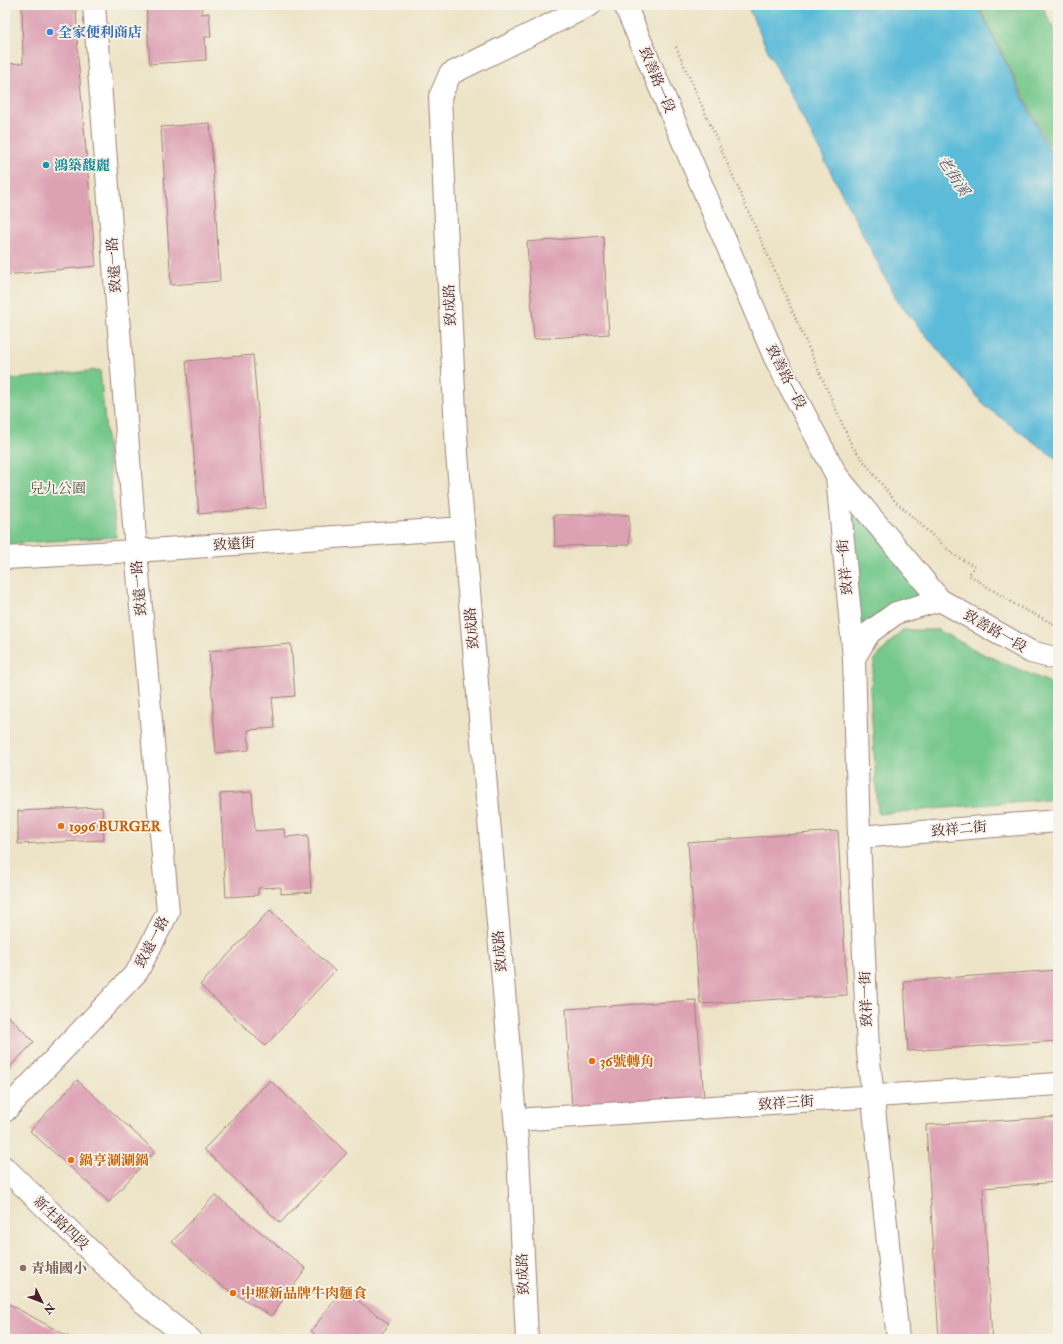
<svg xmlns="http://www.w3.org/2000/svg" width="1063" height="1344" viewBox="0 0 1063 1344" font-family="'IM FELL Double Pica','Noto Serif TC',serif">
<rect width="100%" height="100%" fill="#f7f3e8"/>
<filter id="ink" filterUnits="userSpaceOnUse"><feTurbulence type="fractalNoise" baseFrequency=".025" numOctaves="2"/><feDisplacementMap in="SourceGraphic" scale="8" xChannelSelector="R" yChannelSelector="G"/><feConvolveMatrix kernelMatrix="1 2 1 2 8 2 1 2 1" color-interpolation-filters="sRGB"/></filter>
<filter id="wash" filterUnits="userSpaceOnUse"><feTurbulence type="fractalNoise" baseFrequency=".012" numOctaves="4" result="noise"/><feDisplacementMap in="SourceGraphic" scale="16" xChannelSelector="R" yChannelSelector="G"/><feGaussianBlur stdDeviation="0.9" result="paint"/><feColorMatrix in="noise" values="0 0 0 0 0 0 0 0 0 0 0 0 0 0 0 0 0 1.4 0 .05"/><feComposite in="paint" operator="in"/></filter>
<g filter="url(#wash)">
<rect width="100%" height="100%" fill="#ede4c7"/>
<!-- green -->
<path fill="#75c88c" stroke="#60745c" d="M978 5H1042L1058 39V152L1048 144Z
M100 370 116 537 5 544V380Z
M837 476 940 600 896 613 854 658Z
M902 630H938L983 654 1058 686V798L878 814 870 690 875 659Z"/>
<!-- water -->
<path fill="#5bbbd9" stroke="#526d82" d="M747 5H977L1046 144 1058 158V460L985 406 898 302 769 53Z"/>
<g id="blocks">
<!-- building -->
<path fill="#dda1b4" d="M22 5H76L78 58 96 266 5 275V64L23 63Z
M146 5H202V14L209 13 211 37H205L206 60 150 64Z
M210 123 220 281 171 285 161 127Z
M603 236 609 334 534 339 527 242Z
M253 355 266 508 199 514 186 361Z
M554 515H629V545L555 546Z
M291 644 295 696 272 698 275 728 248 730 249 750 216 753 209 651Z
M252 792 255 831 284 829 285 837 308 835 311 892 281 894V887L258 888V895L226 897 220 794Z
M102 807 104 840 18 844V811Z
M838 831 847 995 700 1004 688 842Z
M270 910 335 971 265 1046 200 985Z
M1058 970V1041L908 1051 904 981Z
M696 1000 704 1099 572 1109 566 1009Z
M5 1013 34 1042 5 1072Z
M77 1080 155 1151 109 1202 30 1131Z
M270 1080 347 1153 280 1223 204 1149Z
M1058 1117V1182L983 1188 992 1339H939L926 1125Z
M215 1195 306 1269 271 1316 219 1284 172 1242Z
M343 1289 389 1324 378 1339H321L311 1331Z
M5 1302 73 1339H5Z"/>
</g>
</g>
<g filter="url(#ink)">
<use href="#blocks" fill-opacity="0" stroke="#9c8279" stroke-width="1"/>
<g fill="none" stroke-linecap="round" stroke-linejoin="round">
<!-- minor casing -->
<g stroke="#9c8279" stroke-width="24">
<path id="minor" d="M625 5 775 358 837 476 940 600 1031 652 1058 659
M837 476 854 658 859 837 868 1051 898 1339
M5 558 136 551 463 528
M854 658 869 633 896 613 940 600
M859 837 1058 821
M5 1111 137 972 168 912 136 551 94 5
M515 1120 1058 1084
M5 1168 143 1302 190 1339
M527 1339 518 1152 457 454 440 97 450 74 590 5"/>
</g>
<!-- path -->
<path stroke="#9c8279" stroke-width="2.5" stroke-dasharray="1 3" stroke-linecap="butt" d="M676 47 852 446 894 500 954 555 974 566 969 575 1019 607 1058 626"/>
<!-- minor -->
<use href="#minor" stroke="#fff" stroke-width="22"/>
</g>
</g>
<!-- markers -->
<circle fill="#3f7fe0" stroke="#f7f3e8" stroke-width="1.5" cx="50" cy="32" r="4"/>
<circle fill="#0f9aa8" stroke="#f7f3e8" stroke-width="1.5" cx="46" cy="165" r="4"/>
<g fill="#e8710a" stroke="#f7f3e8" stroke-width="1.5">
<circle cx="61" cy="826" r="4"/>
<circle cx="592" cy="1061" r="4"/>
<circle cx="71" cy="1160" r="4"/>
<circle cx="233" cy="1293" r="4"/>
</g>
<circle fill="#8d6e63" stroke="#f7f3e8" stroke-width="1.5" cx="23" cy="1268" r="4"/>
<g text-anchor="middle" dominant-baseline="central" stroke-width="3.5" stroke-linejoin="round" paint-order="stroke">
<!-- shop labels -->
<g font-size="14" font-weight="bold" fill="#366cbe" stroke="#f7f3e8" text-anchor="start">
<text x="58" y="32">全家便利商店</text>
</g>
<!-- street labels -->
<g font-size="14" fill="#4a1f2b" stroke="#f7f3e8">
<text transform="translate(657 80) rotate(67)">致善路一段</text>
<text transform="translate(114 265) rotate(-94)">致遠一路</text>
<text transform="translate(450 305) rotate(-93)">致成路</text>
<text transform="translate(786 377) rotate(63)">致善路一段</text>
<text transform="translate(234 544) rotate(-4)">致遠街</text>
<text transform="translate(845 567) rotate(-95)">致祥一街</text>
<text transform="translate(139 588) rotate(-95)">致遠一路</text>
<text transform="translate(472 628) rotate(-95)">致成路</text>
<text transform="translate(995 631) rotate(30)">致善路一段</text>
<text transform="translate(959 829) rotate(-5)">致祥二街</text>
<text transform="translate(152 942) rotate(-62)">致遠一路</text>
<text transform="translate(500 951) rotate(-95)">致成路</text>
<text transform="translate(866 999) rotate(-92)">致祥一街</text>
<text transform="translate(786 1103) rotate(-4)">致祥三街</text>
<text transform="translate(61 1223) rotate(44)">新生路四段</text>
<text transform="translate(523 1274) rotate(-93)">致成路</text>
</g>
<!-- culture labels -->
<g font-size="14" font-weight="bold" fill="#0d838f" stroke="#f7f3e8" text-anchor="start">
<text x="54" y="165">鴻築馥麗</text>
</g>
<!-- park labels -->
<g font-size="14" fill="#575248" stroke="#f7f3e8">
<text x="58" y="488">兒九公園</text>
</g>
<!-- food labels -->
<g font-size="14" font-weight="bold" fill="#c56008" stroke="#f7f3e8" text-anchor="start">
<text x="69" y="826">1996 BURGER</text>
<text x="600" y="1061">36號轉角</text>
<text x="79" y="1160">鍋亨涮涮鍋</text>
<text x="241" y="1293">中壢新品牌牛肉麵食</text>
</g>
<!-- education labels -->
<g font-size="14" font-weight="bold" fill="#785e54" stroke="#f7f3e8" text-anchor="start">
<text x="31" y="1268">青埔國小</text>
</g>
<!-- water labels -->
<g font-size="15" font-style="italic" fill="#505668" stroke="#f7f3e8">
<text transform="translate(953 176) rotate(57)">老街溪</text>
</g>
</g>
<!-- margin -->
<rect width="1063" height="1344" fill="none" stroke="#f7f3e8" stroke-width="20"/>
<!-- north arrow -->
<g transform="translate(42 1302) rotate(133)" stroke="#f7f3e8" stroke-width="3" paint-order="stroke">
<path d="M0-3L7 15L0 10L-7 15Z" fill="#4a1f2b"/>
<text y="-6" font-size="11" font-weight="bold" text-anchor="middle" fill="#4a1f2b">N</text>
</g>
</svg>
